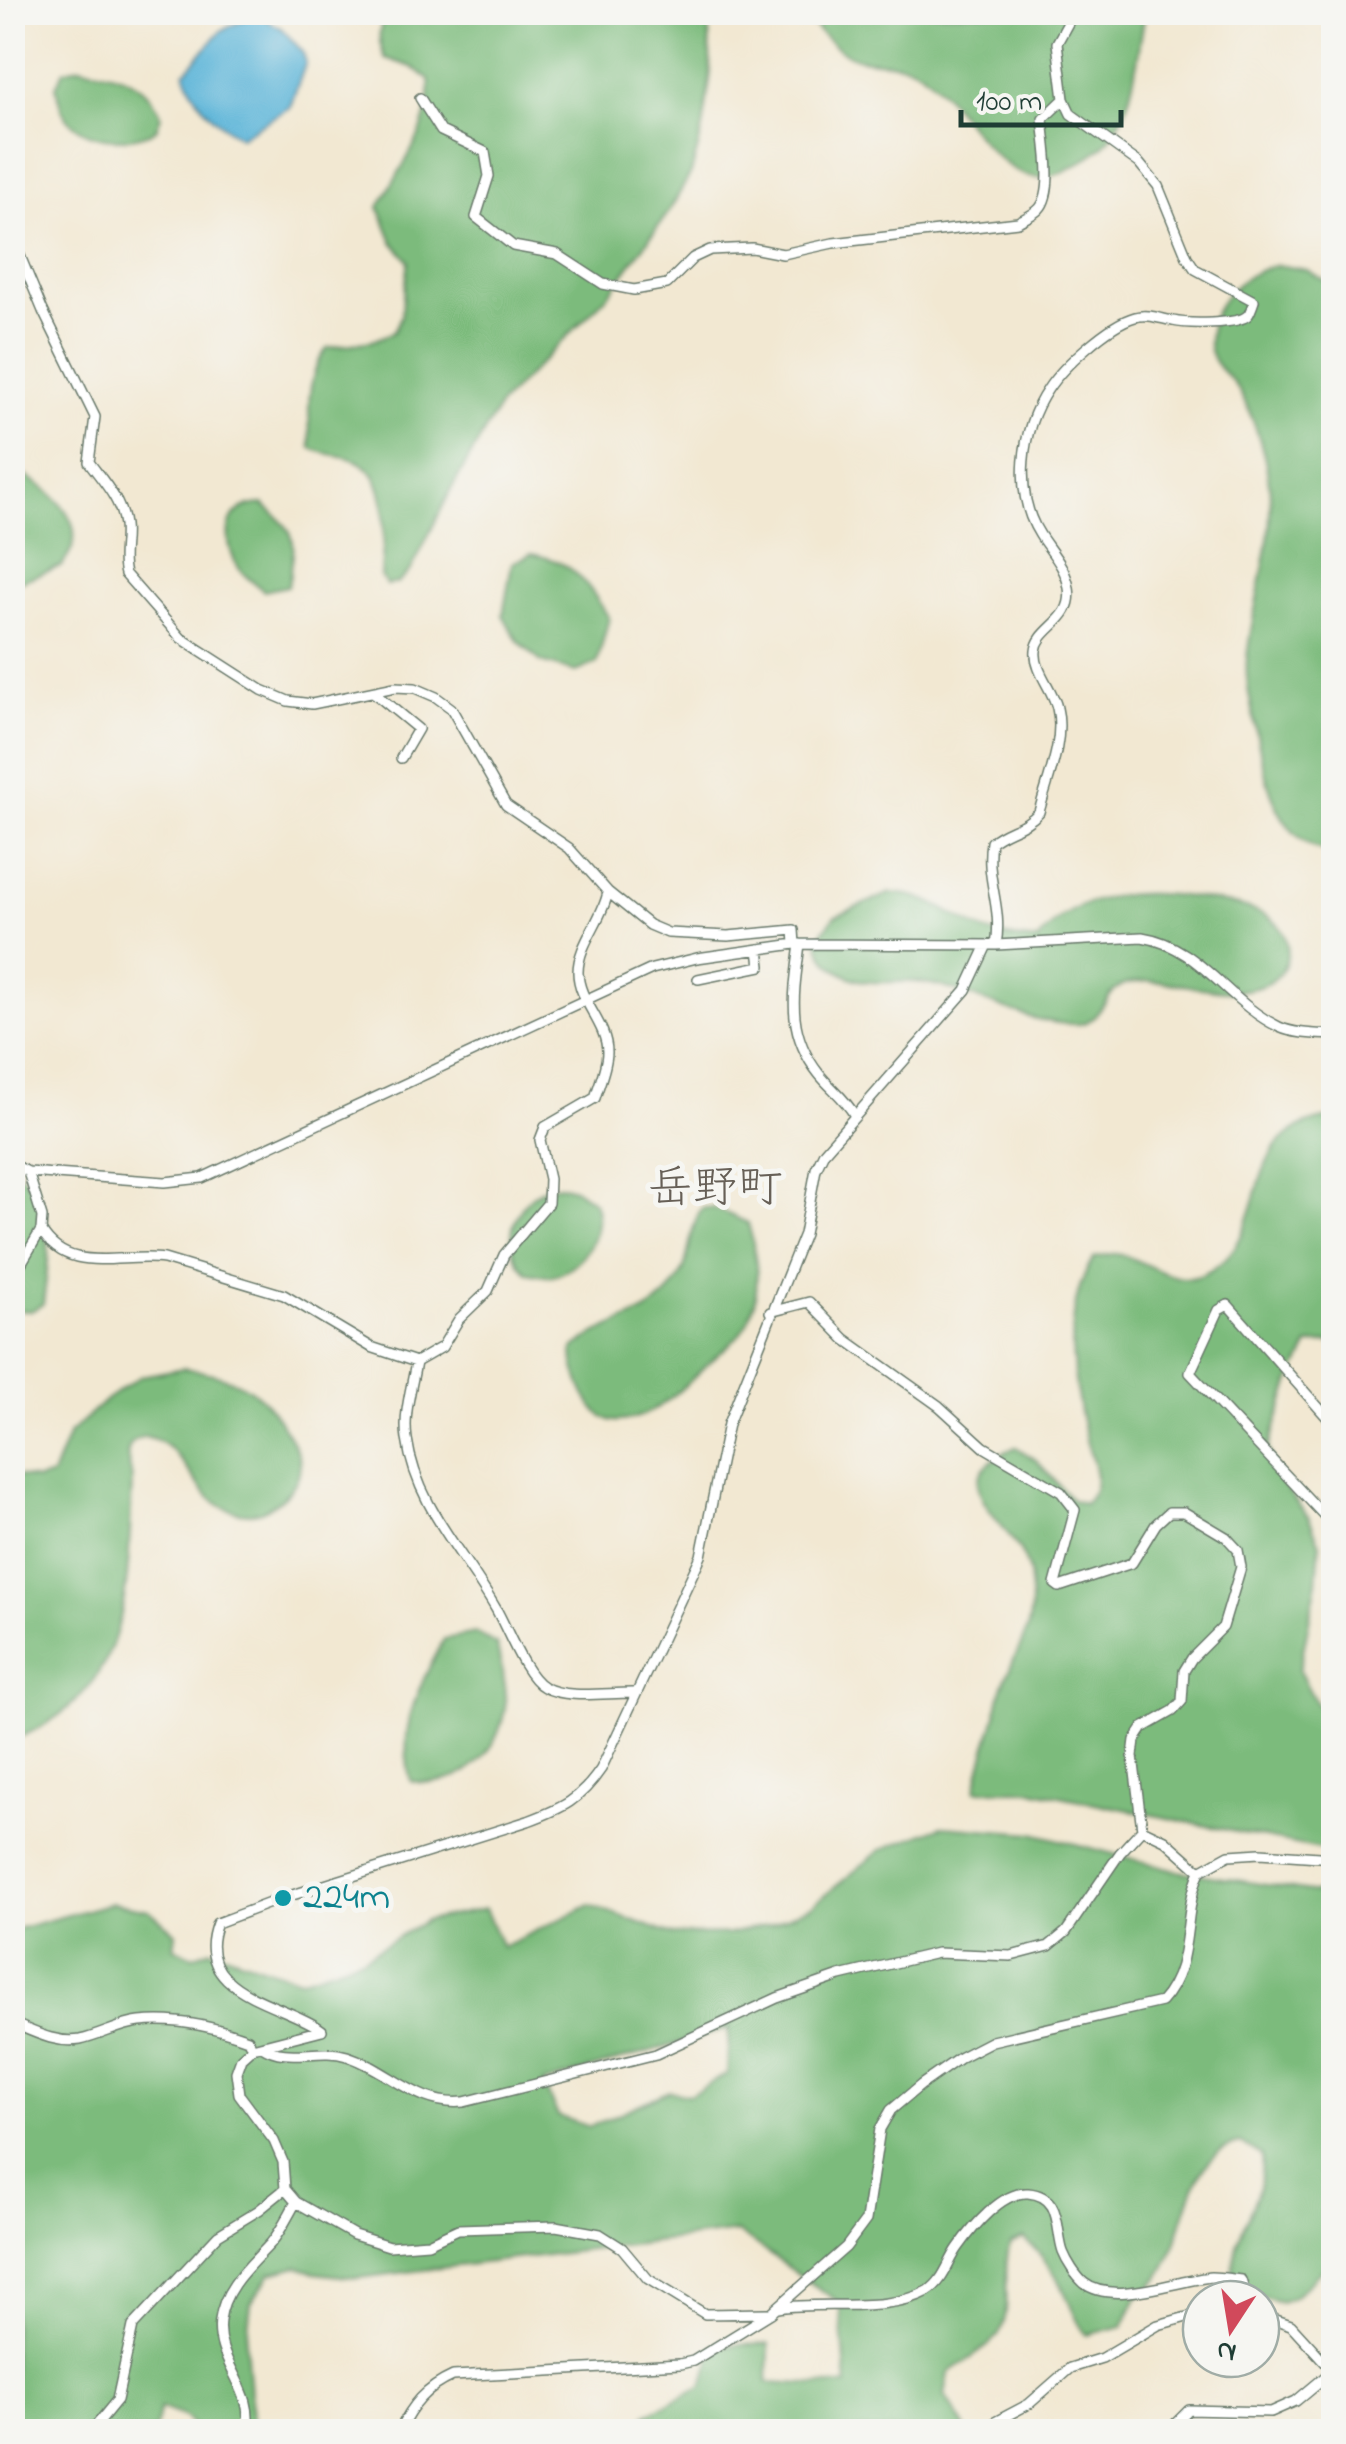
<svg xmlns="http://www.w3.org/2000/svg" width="1346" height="2444" viewBox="0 0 1346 2444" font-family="'Indie Flower','Klee One',sans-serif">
<rect width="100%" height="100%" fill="#f6f6f2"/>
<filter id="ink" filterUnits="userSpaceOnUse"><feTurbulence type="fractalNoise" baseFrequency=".01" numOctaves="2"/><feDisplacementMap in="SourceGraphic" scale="20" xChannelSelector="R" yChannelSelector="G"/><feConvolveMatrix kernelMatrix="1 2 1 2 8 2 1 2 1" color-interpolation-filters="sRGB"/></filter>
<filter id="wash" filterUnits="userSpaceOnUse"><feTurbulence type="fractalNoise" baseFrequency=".0048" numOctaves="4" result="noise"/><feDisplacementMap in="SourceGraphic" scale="40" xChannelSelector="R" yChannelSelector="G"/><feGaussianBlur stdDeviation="2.25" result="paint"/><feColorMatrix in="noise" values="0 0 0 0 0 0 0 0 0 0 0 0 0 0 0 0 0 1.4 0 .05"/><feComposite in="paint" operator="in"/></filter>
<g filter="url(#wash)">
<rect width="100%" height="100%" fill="#f2e8d2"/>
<!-- forest -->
<path fill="#7bbb7b" stroke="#4d7c58" stroke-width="2.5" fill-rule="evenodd" d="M387 13H708L711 72 703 129 691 173 668 213 609 294 501 403 453 486 411 570 398 583 387 585 381 577C382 542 396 479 357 461 342 454 325 456 311 448 308 413 305 378 327 348L372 341 394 332 401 316 409 261 393 242 379 207C401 165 434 129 429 79L412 67 385 58C378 41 377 29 387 13Z
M803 13H1145C1137 54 1135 111 1105 144 1096 154 1079 163 1067 170 1048 180 1028 180 1010 167 974 142 956 98 921 72 901 57 868 66 847 54 831 45 814 27 803 13Z
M80 67C116 72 146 79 161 115L156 130C127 145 80 143 62 110 59 103 58 93 56 86L64 70Z
M1277 265 1307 270 1333 286V853C1274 843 1265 774 1255 726 1251 704 1245 680 1247 658 1253 599 1278 535 1268 476 1264 448 1252 413 1238 389 1229 375 1210 364 1209 345 1208 304 1239 274 1277 265Z
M12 470C39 480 82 512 73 545 72 552 65 560 62 566L13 584Z
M263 504C300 535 296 539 288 586L264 591C253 582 241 574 235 562 222 532 227 505 263 504Z
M531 554C576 562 586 582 609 618L597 663 576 672 541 662 518 641 503 615 512 563Z
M891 893C924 894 942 909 970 924 991 936 1015 939 1038 941 1078 886 1152 889 1213 901 1246 907 1293 914 1287 957 1285 970 1276 980 1264 985 1221 1003 1173 974 1129 983 1104 988 1103 1022 1079 1024 1025 1026 976 991 924 983 900 979 872 987 850 977 832 969 820 957 818 938L835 916Z
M1333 1118V1345L1330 1342 1309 1345 1292 1378 1268 1448 1274 1473 1309 1518 1320 1544 1317 1582 1299 1671 1333 1735V1843L1324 1850 1031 1790H976C980 1766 987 1745 994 1722 998 1710 998 1697 1003 1685 1021 1639 1037 1629 1029 1574 1021 1523 928 1485 1016 1447L1036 1460 1072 1500 1084 1504C1092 1497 1096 1488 1096 1477 1095 1465 1089 1452 1086 1440 1073 1384 1060 1308 1094 1258 1100 1257 1110 1253 1116 1254 1146 1258 1173 1289 1204 1274 1279 1237 1231 1129 1333 1118Z
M12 1166C58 1206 50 1249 43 1304L31 1311 13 1310Z
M560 1185 577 1190 594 1202C606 1230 583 1268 553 1276 545 1277 535 1274 528 1273 494 1245 518 1187 560 1185Z
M702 1208H714L748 1223C758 1257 764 1305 739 1335 727 1349 711 1359 699 1372 679 1392 650 1419 620 1421 591 1424 572 1373 573 1350 604 1320 650 1323 677 1282 692 1260 687 1231 702 1208Z
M184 1368C211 1373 233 1377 255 1393 270 1404 299 1446 300 1463 301 1487 271 1513 249 1513 191 1513 194 1445 144 1436 137 1439 130 1442 128 1451 126 1458 130 1466 131 1473 133 1483 131 1494 131 1504 128 1609 123 1696 13 1740V1475L37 1480 52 1475 69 1434 107 1399 141 1376Z
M476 1633 497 1645C500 1664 507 1689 505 1708 497 1756 462 1790 411 1781 396 1727 420 1685 444 1639Z
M942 1826 1033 1833 1179 1871 1323 1894 1333 1901V2260L1293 2297 1281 2302 1242 2292 1232 2275C1234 2264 1235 2252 1238 2242 1248 2212 1265 2189 1261 2156L1241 2143C1174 2154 1192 2271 1137 2297L1123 2326 1087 2335C1075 2321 1072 2307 1064 2291 1055 2271 1040 2253 1024 2238L1010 2244C1000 2276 1016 2315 995 2339 984 2352 963 2362 949 2373L945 2395 967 2431H634L647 2414 703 2386 714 2346 769 2344 768 2382 847 2386 840 2303 737 2232 358 2278 315 2273 297 2266 271 2273 251 2303 246 2343 253 2431H199L186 2417 160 2407 154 2431 13 2432V1930L112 1903 149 1910 176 1933 174 1948 193 1956 211 1949 300 1979 362 1958 425 1921 485 1909 502 1947 590 1905 673 1935 729 1934 771 1924 813 1905 882 1849ZM729 2028 727 2074 689 2095 669 2091 590 2127 558 2116 543 2083Z"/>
<!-- water -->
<path fill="#5ab4d8" stroke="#3c7886" stroke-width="2.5" d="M256 14 281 28 302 51 306 62 290 107 240 137C215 122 193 101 185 72L221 31Z"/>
</g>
<g filter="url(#ink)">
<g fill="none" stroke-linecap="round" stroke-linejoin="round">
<!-- street casing -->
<g stroke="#69796b" stroke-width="12">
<path id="street" d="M420 98 441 131 485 152 489 176 476 217 513 246 557 254 603 284 634 290 667 284 693 258 710 250 752 248 783 254 833 243 1018 222C1025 218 1033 215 1039 209 1055 192 1045 142 1043 119L1064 99
M12 230 18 251 43 311 95 417 89 462C103 481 121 500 124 525 126 542 120 557 125 574L181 638 262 690 288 701 312 704 395 687 415 688 436 697 451 708 506 805 569 848 608 892 649 925 668 933 728 936 794 930 795 944
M373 692 418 729 401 758
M800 944C794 993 785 1031 819 1074 831 1089 845 1098 855 1116
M996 945C1003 906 985 880 991 842 1006 829 1026 828 1039 812 1047 781 1065 740 1057 708 1053 689 1034 671 1036 651 1038 627 1075 621 1069 588 1066 567 1050 551 1040 535 1013 493 1021 429 1048 389 1063 366 1109 324 1135 317 1148 313 1161 319 1173 321 1186 324 1239 325 1248 315 1250 313 1253 304 1254 301L1195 269 1187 257 1158 186 1139 163 1071 114 1064 99 1057 43 1074 12
M698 979 761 966 759 949
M12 1164 28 1172 165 1182 202 1178 652 969 697 958 795 944 996 945 1142 937C1200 946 1228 1003 1279 1027 1294 1034 1317 1034 1334 1035
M41 1230C68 1276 120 1253 164 1259L284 1295 371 1347 416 1362 442 1347 459 1319 488 1291 504 1255 548 1203 549 1179 540 1140 545 1127 595 1098C599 1084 607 1067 607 1052 607 1023 578 1001 578 972 578 944 603 919 608 892
M12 1279 41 1230 42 1217 28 1172
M416 1362C412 1387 403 1414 407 1439 416 1505 464 1553 496 1609 507 1628 525 1677 544 1687 568 1700 609 1692 636 1693
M1334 1425 1228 1305 1219 1310 1190 1373 1334 1526
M1142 1829 1165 1840 1200 1871
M12 2023C34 2032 56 2044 80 2040 100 2036 120 2024 140 2022 176 2018 215 2027 248 2039L252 2048
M322 2030C284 2002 190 1994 217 1923L283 1898 528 1821C563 1808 580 1800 601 1769L701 1556 728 1424 804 1234 816 1169 824 1152 966 990 987 945
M322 2030 252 2048 241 2058 236 2072 239 2094 274 2141 283 2162 285 2189 296 2202 354 2235 389 2246 428 2243 458 2229 556 2226 600 2234 622 2248 648 2279 705 2314 768 2313
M262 2046C287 2063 318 2047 347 2056 389 2069 416 2107 464 2102L656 2054 777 1998 840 1976 937 1953 1011 1956 1049 1946 1066 1932 1120 1853 1142 1829 1133 1756 1135 1740 1143 1728 1173 1711 1182 1701 1184 1671 1192 1658 1223 1627 1241 1567 1238 1550 1226 1537 1184 1512H1169L1156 1524 1132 1563 1059 1587 1055 1584 1075 1510 1061 1492 984 1447 939 1406 845 1339 809 1302 770 1312
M778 2308C822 2301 889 2313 928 2291 944 2281 948 2262 958 2248 972 2228 1002 2191 1028 2193 1063 2196 1055 2229 1063 2252 1067 2262 1076 2276 1084 2283 1112 2306 1178 2280 1211 2277 1221 2277 1231 2279 1241 2280L1247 2299
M1261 2315 1291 2325 1334 2372
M84 2432 94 2428 117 2400 133 2326 218 2235 259 2210 285 2189
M246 2432C258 2391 214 2362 220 2320 224 2287 250 2266 271 2243 281 2231 288 2216 296 2202
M399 2432C412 2405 426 2388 453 2376L680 2364 693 2361 771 2313 846 2247 866 2220 880 2129 891 2110 921 2085 961 2057 992 2041 1161 2002C1195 1965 1181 1915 1200 1871L1229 1855 1260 1853 1334 1858
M989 2432 993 2423 1029 2404 1070 2368 1102 2358 1158 2325 1201 2313
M1167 2432 1189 2410 1271 2412 1296 2401 1332 2371"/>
</g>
<!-- street -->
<use href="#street" stroke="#fff" stroke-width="9"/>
</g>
</g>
<!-- markers -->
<circle fill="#0f9aa8" stroke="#f6f6f2" stroke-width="4" cx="283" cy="1898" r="10"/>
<g text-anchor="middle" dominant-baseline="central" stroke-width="10" stroke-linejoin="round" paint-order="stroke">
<!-- culture labels -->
<g font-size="40" fill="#0d838f" stroke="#f6f6f2" text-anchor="start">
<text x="303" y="1898">224m</text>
</g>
<!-- quarter labels -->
<g font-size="45" fill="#676057" stroke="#f6f6f2">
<text x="715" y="1190">岳野町</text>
</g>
</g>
<!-- margin -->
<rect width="1346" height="2444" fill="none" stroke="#f6f6f2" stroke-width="50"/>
<!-- north arrow -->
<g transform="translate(1231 2329) rotate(192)"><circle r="48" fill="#f6f6f2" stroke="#a0aca6" stroke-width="2.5"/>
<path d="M0-8L18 38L0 25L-18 38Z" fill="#d1495b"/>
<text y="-15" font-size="28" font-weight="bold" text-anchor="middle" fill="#1f3d34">N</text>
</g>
<!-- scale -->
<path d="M961 110v15h160v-15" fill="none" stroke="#1f3d34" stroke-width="5"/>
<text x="976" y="110" font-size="30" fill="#1f3d34" stroke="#f6f6f2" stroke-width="8" paint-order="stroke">100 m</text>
</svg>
